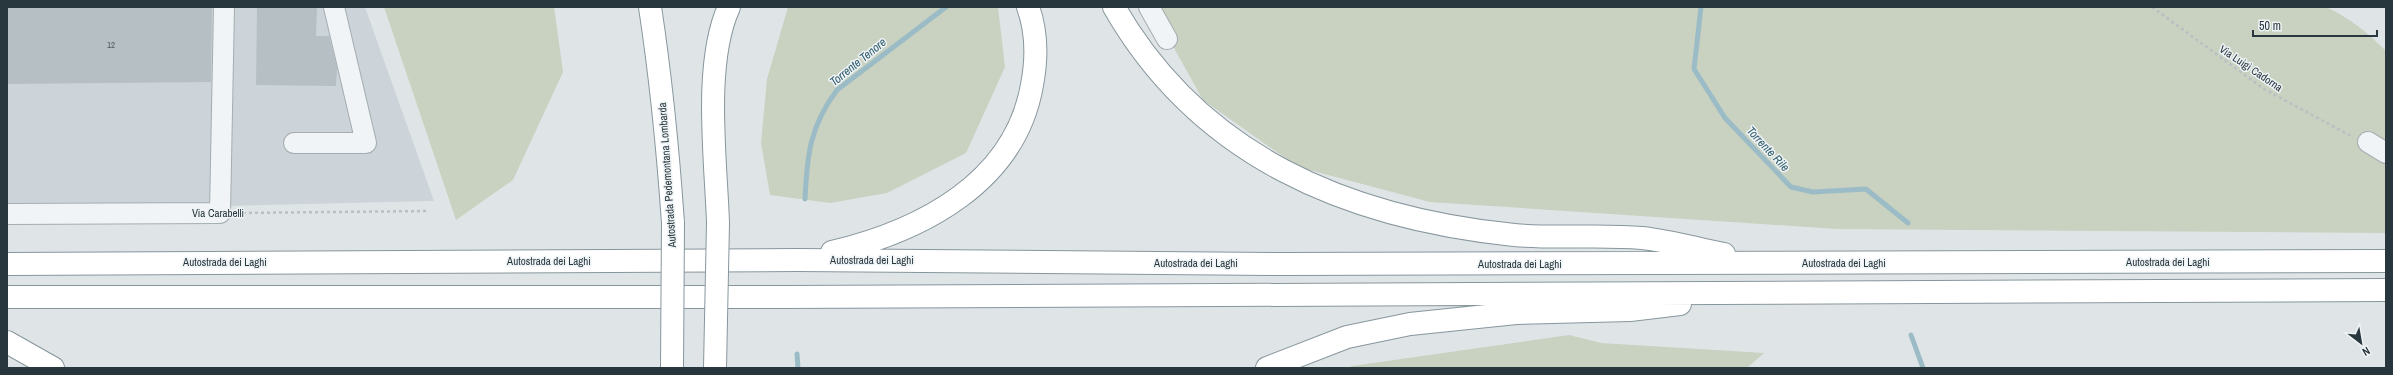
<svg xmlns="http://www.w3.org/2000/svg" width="2393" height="375" viewBox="0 0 2393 375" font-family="'Archivo Narrow',sans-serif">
<rect width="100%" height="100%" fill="#dfe5e7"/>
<!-- built -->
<path fill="#cdd4d9" d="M7 7H365L434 201 7 211Z"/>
<!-- green -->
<path fill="#c9d1c0" d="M384 7H554L563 72 513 180 456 220Z
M788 7H998L1005 67 966 153 887 193 830 203 770 195 761 143 767 79Z
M1151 7H2326C2350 18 2368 33 2386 51V233L1837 229 1430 202 1298 167 1203 100Z
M1569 335 1601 343 1764 353 1747 368H1348L1352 366Z"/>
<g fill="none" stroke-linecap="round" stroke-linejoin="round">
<!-- stream -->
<path stroke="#9bbcc6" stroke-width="5" d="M1701 7 1694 69 1725 118 1791 187 1813 192 1866 189 1908 223
M805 199C807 155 810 126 837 90L946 7
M1911 335 1923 368
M797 354 798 368"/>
</g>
<!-- building -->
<path fill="#b6bfc4" d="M7 7H212L211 82 7 84Z
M257 7H317L316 36H329L337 68 336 86 256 85Z"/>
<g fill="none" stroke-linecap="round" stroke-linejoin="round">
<!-- minor casing -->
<g stroke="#a4adb1" stroke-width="22">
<path id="minor" d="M1149 7 1167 39
M2368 142 2386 153
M294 143H366L334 7
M7 214 220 213 224 7"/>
</g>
<!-- highway casing -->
<g stroke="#87969d" stroke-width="24">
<path id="highway" d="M650 7C661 79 668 151 673 223
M1114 7C1200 157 1348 218 1514 235 1557 239 1600 234 1642 238 1670 241 1698 249 1724 254
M718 223C716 161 703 64 729 7
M832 252C921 231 1015 183 1032 85 1037 59 1037 32 1028 7
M7 264 798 260 1285 264 2386 261
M7 297H785L2386 290
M7 342 53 368
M1267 368 1347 337 1410 324 1516 313 1630 310 1680 304"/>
</g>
<!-- path -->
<path stroke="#b9bfc2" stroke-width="2.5" stroke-dasharray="3 3" stroke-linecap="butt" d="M2152 7 2264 89 2351 136
M237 213 429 211"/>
<!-- minor -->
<use href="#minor" stroke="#f1f4f6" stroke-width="20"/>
<!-- highway -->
<use href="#highway" stroke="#fff" stroke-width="22"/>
<!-- highway-bridge casing -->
<g stroke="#87969d" stroke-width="24" stroke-linecap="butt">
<path id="highway-bridge" d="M672 368 673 223
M715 368 718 223"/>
</g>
<!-- highway-bridge -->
<use href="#highway-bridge" stroke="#fff" stroke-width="22"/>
</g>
<g text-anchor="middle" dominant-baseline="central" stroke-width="3" stroke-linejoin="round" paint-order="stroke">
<!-- number labels -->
<g font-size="9" fill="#4c5860">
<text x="111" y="45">12</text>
</g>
<!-- street labels -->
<g font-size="11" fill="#28363e" stroke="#eef3f5">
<text transform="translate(2251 68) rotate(34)">Via Luigi Cadorna</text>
<text transform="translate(667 175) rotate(-94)">Autostrada Pedemontana Lombarda</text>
<text x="218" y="213">Via Carabelli</text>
<text x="872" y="260">Autostrada dei Laghi</text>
<text x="549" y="261">Autostrada dei Laghi</text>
<text x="225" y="262">Autostrada dei Laghi</text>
<text x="2168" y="262">Autostrada dei Laghi</text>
<text x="1196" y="263">Autostrada dei Laghi</text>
<text x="1844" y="263">Autostrada dei Laghi</text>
<text x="1520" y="264">Autostrada dei Laghi</text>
</g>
<!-- water labels -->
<g font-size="12" font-style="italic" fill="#345f70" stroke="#eef3f5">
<text transform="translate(858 62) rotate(-39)">Torrente Tenore</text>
<text transform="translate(1768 149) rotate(47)">Torrente Rile</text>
</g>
</g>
<!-- border -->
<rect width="2393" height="375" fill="none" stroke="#28363e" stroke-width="16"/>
<!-- north arrow -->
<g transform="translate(2361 343) rotate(149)" stroke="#eef3f5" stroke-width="3" paint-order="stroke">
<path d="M0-3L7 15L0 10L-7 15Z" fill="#28363e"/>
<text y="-6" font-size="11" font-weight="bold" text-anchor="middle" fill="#28363e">N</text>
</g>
<!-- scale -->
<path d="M2253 30v6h124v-6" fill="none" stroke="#28363e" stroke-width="2"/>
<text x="2259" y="30" font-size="12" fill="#28363e" stroke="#eef3f5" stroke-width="3" paint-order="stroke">50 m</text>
</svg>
